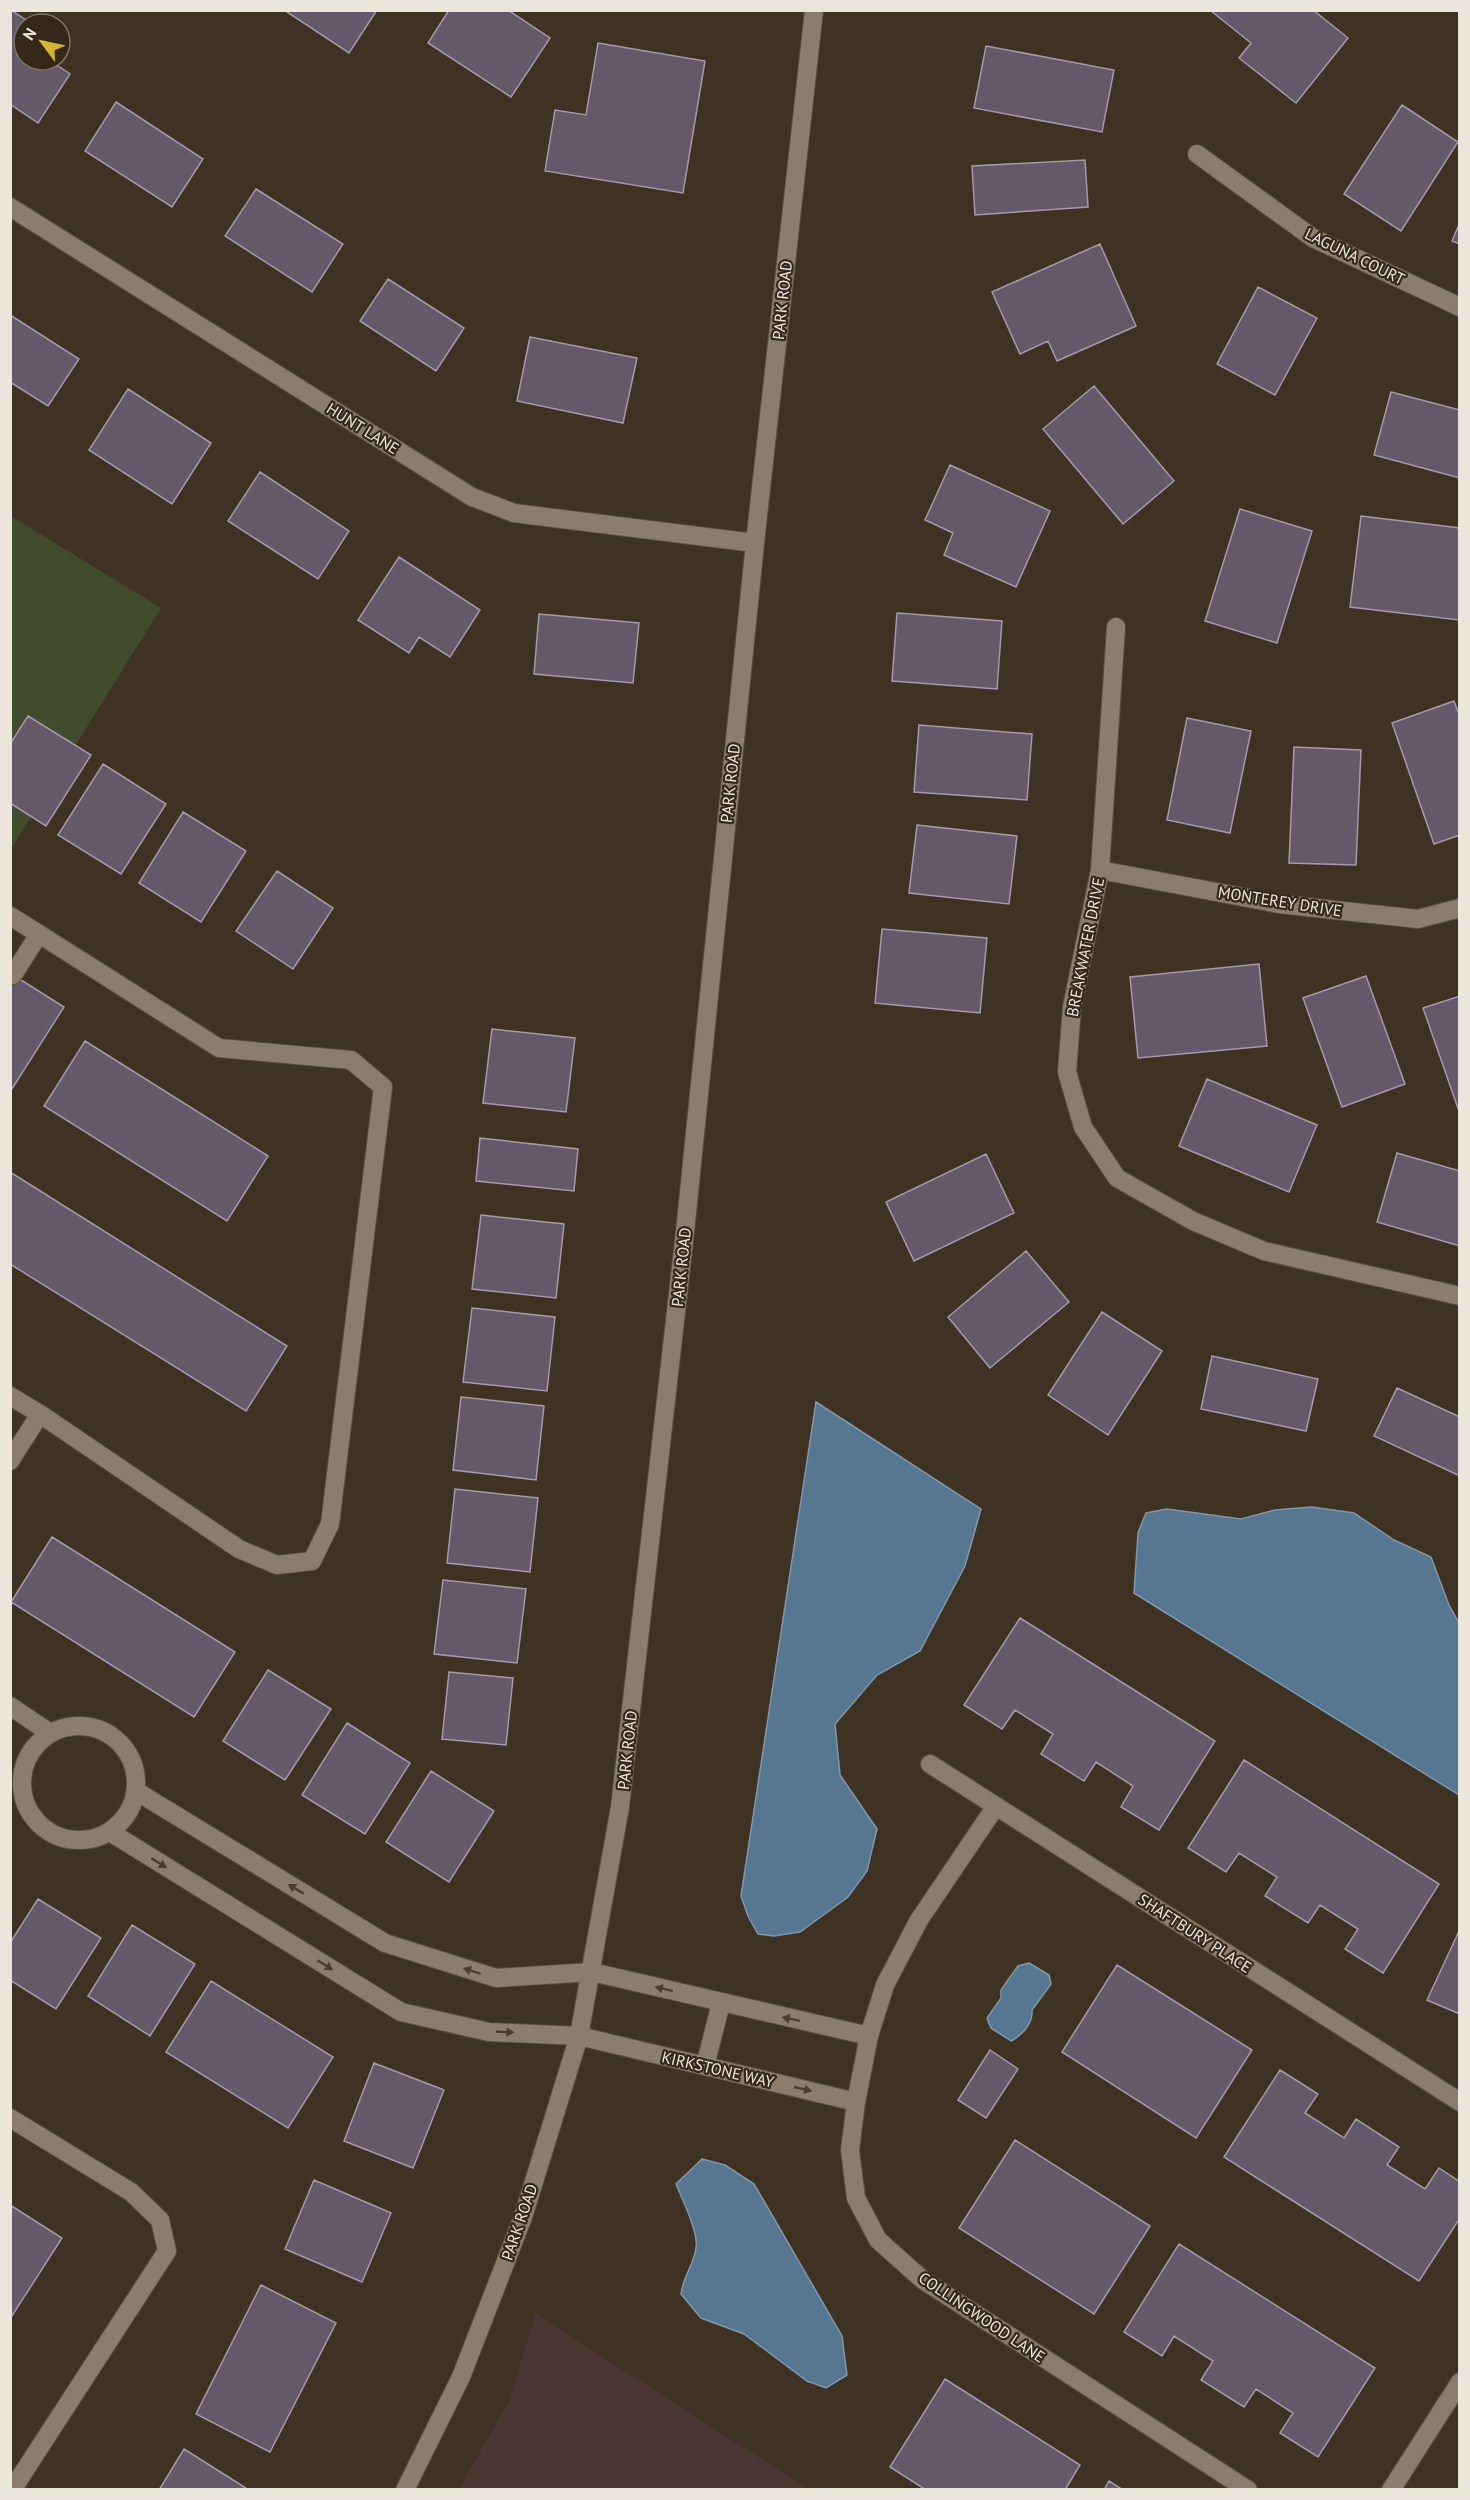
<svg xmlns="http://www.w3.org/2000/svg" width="1470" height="2500" viewBox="0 0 1470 2500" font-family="'PT Sans',sans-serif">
<rect width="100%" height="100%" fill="#3e3223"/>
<!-- commercial -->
<path fill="#4b3732" d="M536 2313 537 2315 808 2489H459L509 2401Z"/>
<!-- green -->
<path fill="#414b2e" d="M11 516 161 608 11 849Z"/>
<!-- water -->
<path fill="#567692" stroke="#8397a8" stroke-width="1.5" d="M816 1402 981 1509 965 1566 920 1651 877 1675 835 1724 840 1775 877 1829 867 1871 848 1897 800 1932 774 1936 758 1934 748 1916 741 1896Z
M1312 1507 1354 1513 1394 1540 1431 1557 1449 1605 1459 1623V1795L1134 1593 1138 1533 1146 1513 1167 1509 1241 1519 1275 1510Z
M1029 1963 1049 1975 1051 1984 1032 2010C1033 2024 1022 2035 1011 2041L991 2028 987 2018 1001 1998V1990L1018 1966Z
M702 2159 725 2165 754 2184 842 2336 847 2375 826 2388 807 2381 744 2334 701 2318 681 2294C683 2277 694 2264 696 2248 699 2233 682 2199 676 2184Z"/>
<!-- building -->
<path fill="#645869" stroke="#a699ab" stroke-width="1.5" d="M11 10 32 24H24V60H49L70 74 38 123 10 104Z
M284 10H377L349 53Z
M449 10H508L550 38 511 97 428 43Z
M1210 10H1313L1348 38 1296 103 1239 58 1251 43Z
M598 43 705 61 683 193 545 171 555 110 586 115Z
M986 46 1114 70 1102 132 974 108Z
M116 102 203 159 172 207 85 151Z
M1402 105 1458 142 1401 231 1344 194Z
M1085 160 1088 207 975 215 972 166Z
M256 189 343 244 312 292 225 236Z
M1460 222V244L1452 241Z
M1100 244 1136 326 1057 361 1048 341 1020 354 992 292Z
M388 279 464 328 436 371 360 321Z
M1258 287 1317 318 1275 395 1217 364Z
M10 315 79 359 48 406 10 382Z
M530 337 637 358 623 423 517 401Z
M1094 386 1174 481 1123 524 1043 429Z
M128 389 211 443 172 504 89 450Z
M1391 392 1460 410V478L1374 455Z
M950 465 1050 511 1016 587 944 555 953 533 925 520Z
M260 472 349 531 318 579 228 521Z
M1240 509 1312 531 1277 643 1205 621Z
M1361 516 1460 528 1459 620 1350 607Z
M399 557 480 610 450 657 419 637 409 653 358 620Z
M897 613 1002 621 997 689 892 681Z
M539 614 639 623 633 683 534 674Z
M1454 701 1460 717V835L1434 844 1392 723Z
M28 716 91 755 46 826 10 803V744Z
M1187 718 1251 731 1230 833 1167 820Z
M919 725 1032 734 1027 800 914 792Z
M1294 747 1361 750 1356 865 1289 863Z
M103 764 166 804 121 874 58 835Z
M183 812 246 851 201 922 139 883Z
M917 825 1017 836 1009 904 909 893Z
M277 871 333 908 293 969 236 931Z
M882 929 987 938 980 1013 875 1003Z
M1259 964 1267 1046 1138 1058 1130 977Z
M10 973 64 1007 10 1092Z
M1366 976 1405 1084 1342 1107 1303 998Z
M1460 996V1114L1423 1008Z
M492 1029 575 1038 566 1112 483 1103Z
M85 1041 268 1156 227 1221 44 1106Z
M1207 1079 1317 1125 1289 1192 1179 1146Z
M480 1138 578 1149 574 1191 476 1181Z
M1397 1153 1460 1171V1246L1377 1222Z
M986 1154 1014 1213 914 1261 886 1202Z
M10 1172 287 1346 246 1411 10 1264Z
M481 1215 564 1224 556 1298 472 1289Z
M1026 1251 1069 1302 990 1368 948 1317Z
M472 1308 555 1317 547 1391 463 1382Z
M1102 1312 1162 1351 1108 1435 1048 1395Z
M1212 1356 1318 1379 1306 1431 1201 1409Z
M1397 1388 1460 1417V1476L1374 1436Z
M461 1397 544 1406 536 1480 453 1470Z
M455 1489 538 1498 530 1572 447 1563Z
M52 1537 235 1652 194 1717 11 1602Z
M443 1580 526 1589 517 1663 434 1654Z
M1020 1618 1215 1741 1159 1830 1121 1807 1133 1786 1096 1762 1084 1781 1041 1754 1053 1734 1015 1710 1002 1729 964 1705Z
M268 1670 331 1709 285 1780 223 1741Z
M449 1672 513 1678 506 1745 442 1739Z
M347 1723 410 1763 365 1834 302 1795Z
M1244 1760 1439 1884 1383 1973 1345 1949 1358 1929 1320 1905 1308 1923 1265 1896 1277 1877 1239 1853 1226 1872 1188 1848Z
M431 1771 494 1811 449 1882 386 1842Z
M38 1899 101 1938 56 2009 10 1980V1943Z
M132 1925 195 1964 150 2036 88 1996Z
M1460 1929V2014L1427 2000Z
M1117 1965 1252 2050 1196 2138 1062 2052Z
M211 1981 333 2057 288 2128 166 2052Z
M990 2050 1018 2069 986 2118 958 2100Z
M374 2063 444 2090 413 2168 344 2141Z
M1280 2070 1318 2094 1305 2113 1344 2138 1356 2119 1399 2147 1387 2165 1425 2189 1439 2168 1460 2182V2218L1419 2281 1224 2157Z
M1015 2140 1150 2226 1094 2314 959 2228Z
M314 2180 391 2213 362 2282 285 2249Z
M10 2205 62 2238 10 2319Z
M1179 2244 1375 2368 1318 2457 1280 2433 1293 2413 1256 2389 1244 2407 1201 2380 1213 2361 1174 2336 1162 2356 1124 2332Z
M261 2285 336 2323 270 2452 196 2414Z
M945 2379 1080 2465 1065 2490H926L890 2467Z
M184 2449 249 2490H159Z
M1109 2481 1123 2490H1104Z"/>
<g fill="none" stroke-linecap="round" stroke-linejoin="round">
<!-- minor casing -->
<g stroke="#594f41" stroke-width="20">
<path id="minor" d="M1197 154 1313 238 1460 307
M10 207 472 497 514 513 755 543
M1116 627 1100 870 1072 1007 1067 1072 1083 1127 1117 1178 1193 1221 1264 1251 1460 1296
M1100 870 1279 904 1418 919 1460 908
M10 916 39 934 13 975
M39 934 219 1048 351 1060 383 1087 330 1524 312 1561 277 1565 239 1549 40 1414
M10 1396 40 1414 10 1461
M10 1706 50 1733
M22 1783a57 57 0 1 1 114 0a57 57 0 1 1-114 0Z
M930 1764 1460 2102
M136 1791 385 1943 496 1978 592 1972 869 2036
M996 1806 919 1920 885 1985 869 2036 856 2102 850 2150 856 2198 878 2240 923 2280 1248 2490
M110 1832 401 2012 489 2032 579 2036 856 2102
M705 2066 721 2003
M10 2118 131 2192 160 2220 167 2251 12 2490
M405 2490 461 2377 523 2217 579 2036 620 1807 685 1232 755 543 814 10
M1391 2490 1460 2382"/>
</g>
<!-- minor -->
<use href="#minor" stroke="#8a7d6b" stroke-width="18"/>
</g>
<!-- one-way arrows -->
<defs><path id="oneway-solid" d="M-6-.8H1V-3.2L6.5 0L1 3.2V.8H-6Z" transform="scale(1.5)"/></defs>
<g fill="#4a3d2e">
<use href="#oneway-solid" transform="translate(159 1863) rotate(32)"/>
<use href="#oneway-solid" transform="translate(296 1889) rotate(-149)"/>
<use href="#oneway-solid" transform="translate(325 1965) rotate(32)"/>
<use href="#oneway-solid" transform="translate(472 1971) rotate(-162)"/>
<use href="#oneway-solid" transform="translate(664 1989) rotate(-167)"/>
<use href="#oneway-solid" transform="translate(791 2019) rotate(-168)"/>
<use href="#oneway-solid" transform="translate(505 2032) rotate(3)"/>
<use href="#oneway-solid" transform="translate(803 2089) rotate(13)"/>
</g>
<g text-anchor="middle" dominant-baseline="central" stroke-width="4.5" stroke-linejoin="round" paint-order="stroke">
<!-- street labels -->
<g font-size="16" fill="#ece5db" stroke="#342819">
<text transform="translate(1355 256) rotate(26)">LAGUNA COURT</text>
<text transform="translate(782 300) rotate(-84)">PARK ROAD</text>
<text transform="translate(363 428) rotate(32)">HUNT LANE</text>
<text transform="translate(730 783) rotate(-84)">PARK ROAD</text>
<text transform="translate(1280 901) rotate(9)">MONTEREY DRIVE</text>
<text transform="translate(1085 947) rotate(-79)">BREAKWATER DRIVE</text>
<text transform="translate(681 1267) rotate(-84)">PARK ROAD</text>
<text transform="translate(627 1750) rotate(-84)">PARK ROAD</text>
<text transform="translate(1195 1933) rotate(33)">SHAFTBURY PLACE</text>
<text transform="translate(718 2069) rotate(13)">KIRKSTONE WAY</text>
<text transform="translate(519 2222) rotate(-71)">PARK ROAD</text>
<text transform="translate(982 2317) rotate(34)">COLLINGWOOD LANE</text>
</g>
</g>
<!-- border -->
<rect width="1470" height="2500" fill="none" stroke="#ece5db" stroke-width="24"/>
<!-- north arrow -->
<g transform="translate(42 42) rotate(303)"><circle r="28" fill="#342819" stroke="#7e7467" stroke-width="1.5"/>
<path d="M0-4.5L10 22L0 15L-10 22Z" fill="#d7b434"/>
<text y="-9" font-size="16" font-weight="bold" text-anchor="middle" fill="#ece5db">N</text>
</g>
</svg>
